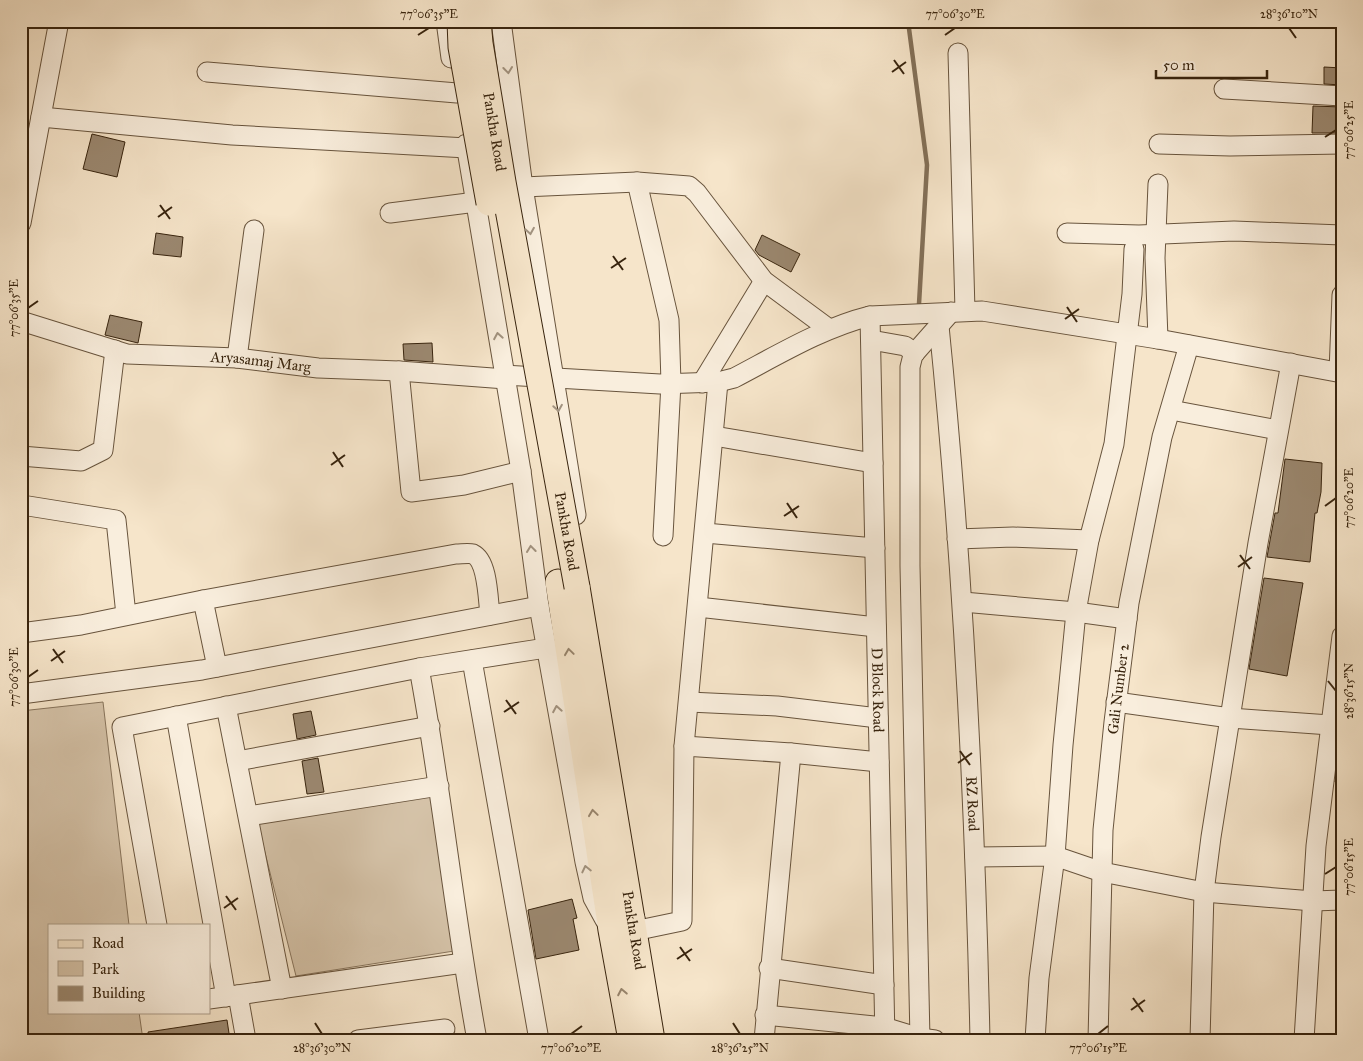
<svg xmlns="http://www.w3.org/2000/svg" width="1363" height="1061" viewBox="0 0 1363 1061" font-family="'IM FELL Great Primer',serif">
<rect width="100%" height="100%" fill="#f6e5ca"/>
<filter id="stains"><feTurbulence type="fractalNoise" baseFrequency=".004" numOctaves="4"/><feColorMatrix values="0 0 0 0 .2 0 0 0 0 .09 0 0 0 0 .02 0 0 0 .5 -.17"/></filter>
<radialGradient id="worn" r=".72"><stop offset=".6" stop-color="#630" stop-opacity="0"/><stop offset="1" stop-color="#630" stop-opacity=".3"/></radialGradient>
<!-- green -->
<path fill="#d6c4aa" stroke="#87745c" d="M103 702 129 925H49V1012H139L143 1040H21V711Z
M432 796 454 951 296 976 257 821Z"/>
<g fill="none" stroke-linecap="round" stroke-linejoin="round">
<!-- stream -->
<path stroke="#837058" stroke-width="4.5" d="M908 21 927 165 919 304"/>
</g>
<!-- building -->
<path fill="#9b8870" stroke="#38240e" d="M1324 67 1342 68V85L1324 84Z
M1313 106 1342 107 1341 133H1312Z
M92 134 125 142 117 177 83 169Z
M156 233 183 237 181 257 153 254Z
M762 235 800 254 791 272 759 255 755 250Z
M110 315 142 322 138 343 105 335Z
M432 343 433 362 404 360 403 344Z
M1285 459 1322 463 1321 492 1317 513H1315L1310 562 1267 557 1275 513H1278Z
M1264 578 1303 583 1287 676 1249 669Z
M311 711 316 735 297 739 293 714Z
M1341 734H1342V782H1335Z
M318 758 324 792 307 794 302 761Z
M572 899 577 918 573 919 579 950 536 959 528 910Z
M227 1020 230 1040H149L148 1032Z"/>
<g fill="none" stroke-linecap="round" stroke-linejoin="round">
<!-- minor casing -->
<g stroke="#68543d" stroke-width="21">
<g id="minor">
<path d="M446 21 451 58"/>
<path d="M501 21 523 187 576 515"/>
<path d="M958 53 965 311"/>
<path d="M207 72 457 93"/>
<path d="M1224 89 1342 96"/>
<path d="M41 117 232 135 467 148"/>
<path d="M466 144 521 471 539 606 585 862 593 898 605 920"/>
<path d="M1159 144 1230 146 1342 144"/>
<path d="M637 182 669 320 671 383 663 536"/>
<path d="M523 187 637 182 689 186 697 193 764 281 829 329"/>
<path d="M390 213 476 202"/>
<path d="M21 223 58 26 54 21"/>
<path d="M1067 233 1139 235 1234 231 1342 235"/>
<path id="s1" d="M870 316 885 1040"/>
<path id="s2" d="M21 321 127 354 237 358 318 368 399 371 506 379"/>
<path id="s3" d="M939 326C963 564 975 801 980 1040"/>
<path d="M1158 339 1155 258 1158 184"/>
<path d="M871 340 905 346 915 353"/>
<path d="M237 358 254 230"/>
<path d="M399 371 411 492 464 485 521 471"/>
<path d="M1339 372 1342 295"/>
<path d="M505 375 660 384 718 382 734 378C778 355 822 328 870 316L982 311 1158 339 1342 373"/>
<path d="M702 383 764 281"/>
<path d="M1171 410 1278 430"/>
<path d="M714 436 873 463"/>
<path d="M21 456 81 461 103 450 115 350"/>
<path d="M22 505 116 520 126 615"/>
<path d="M705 533 875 548"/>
<path d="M957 539 1013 537 1089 540"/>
<path d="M203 600 217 667"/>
<path d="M963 602 1076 612 1127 619"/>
<path d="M698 607 876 627"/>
<path d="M21 633 81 625 203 600 456 554C461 554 469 553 473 554 488 561 488 600 490 615"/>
<path d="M472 660 539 1040"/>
<path d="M419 668C442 791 454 916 477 1040"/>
<path d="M21 694 202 670 539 606"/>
<path d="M689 702 777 706 878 718"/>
<path d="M1116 702 1230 718 1330 725"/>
<path d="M226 706 282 989"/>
<path d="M176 716 226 997"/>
<path d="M684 746 718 382"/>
<path d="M237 761 430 726"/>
<path d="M249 816 439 786"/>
<path d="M975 857 1055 856 1102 872 1204 892 1313 901 1342 900"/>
<path d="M635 918 634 931 682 921 684 746 791 753"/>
<path d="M157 925 122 727 419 668 546 648"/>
<path d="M769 968 884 985"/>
<path d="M238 995 463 963"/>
<path d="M209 999 238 995 246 1040"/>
<path d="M765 1015 884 1027 920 1038 935 1040"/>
<path d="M358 1040 445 1029"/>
<path d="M764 1040 791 753 879 762"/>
<path d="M920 1040 910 566V367L913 355 951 312"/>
<path d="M1035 1040 1039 978 1055 856 1063 745 1076 612 1089 540 1114 444 1132 294 1134 249"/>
<path id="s4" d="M1098 1040 1103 830 1114 722 1129 603 1162 437 1189 345"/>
<path d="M1200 1040 1204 892 1211 837 1258 543 1291 363"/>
<path d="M1304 1040 1316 846 1342 636"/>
</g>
</g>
<!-- major casing -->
<g stroke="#38240e" stroke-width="27">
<g id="major">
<path d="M558 582 611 930 631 1040"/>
<path id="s5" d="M577 587 652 1040"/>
</g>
</g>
<!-- minor -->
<use href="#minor" stroke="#f9eedd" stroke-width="19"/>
<!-- major -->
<use href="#major" stroke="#f6e5ca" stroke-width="25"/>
<!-- major-bridge casing -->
<g stroke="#38240e" stroke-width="27" stroke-linecap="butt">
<g id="major-bridge">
<path d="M460 21 461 47 489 203"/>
<path id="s6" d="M478 21 480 43 503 182 577 587"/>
</g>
</g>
<!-- major-bridge -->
<use href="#major-bridge" stroke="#f6e5ca" stroke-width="25"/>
</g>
<!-- one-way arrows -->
<defs><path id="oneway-chevron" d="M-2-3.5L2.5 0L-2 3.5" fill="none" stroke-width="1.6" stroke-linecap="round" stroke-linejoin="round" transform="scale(1.25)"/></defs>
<g stroke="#a29380">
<use href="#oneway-chevron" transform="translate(508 70) rotate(83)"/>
<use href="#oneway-chevron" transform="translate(530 231) rotate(81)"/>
<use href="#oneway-chevron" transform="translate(498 336) rotate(-100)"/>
<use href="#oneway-chevron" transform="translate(558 408) rotate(81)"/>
<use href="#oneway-chevron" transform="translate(531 549) rotate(-97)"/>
<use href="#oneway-chevron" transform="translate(557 709) rotate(-100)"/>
<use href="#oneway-chevron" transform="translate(586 869) rotate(-103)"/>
</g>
<g stroke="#97846c">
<use href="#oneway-chevron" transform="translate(569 652) rotate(-98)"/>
<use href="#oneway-chevron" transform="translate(593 813) rotate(-98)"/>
<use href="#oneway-chevron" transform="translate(622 992) rotate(-101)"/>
</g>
<!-- ticks -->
<path fill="none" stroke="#38240e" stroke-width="2" d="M1289 28 1296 38M418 35 429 28M945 35 955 28M894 60 904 74M892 72 906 62M1325 137 1336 130M160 205 170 219M158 217 172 207M613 256 623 270M611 268 626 258M1067 307 1077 322M28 308 38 301M1065 319 1079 309M333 452 343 467M331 465 345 455M787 503 797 518M1325 506 1336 498M784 516 799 506M1240 555 1250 569M1238 567 1252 557M53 649 63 663M51 661 65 651M28 677 38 670M1328 681 1336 691M506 700 516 714M504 712 519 702M960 751 970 765M958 763 972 753M1325 874 1336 867M226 896 236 910M224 908 238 898M680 947 690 961M677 959 692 949M1133 998 1143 1012M1131 1010 1145 1000M315 1023 322 1034M733 1023 740 1034M571 1034 582 1026M1098 1034 1108 1026"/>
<g text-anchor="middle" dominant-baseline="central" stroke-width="4" stroke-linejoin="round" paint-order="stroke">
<!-- street labels -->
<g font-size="15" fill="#38240e" stroke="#f9eedd">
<text stroke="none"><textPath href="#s6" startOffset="112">Pankha Road</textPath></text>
<text stroke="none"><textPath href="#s2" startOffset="245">Aryasamaj Marg</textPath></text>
<text stroke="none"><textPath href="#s6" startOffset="518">Pankha Road</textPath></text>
<text stroke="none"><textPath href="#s4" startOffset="352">Gali Number 2</textPath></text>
<text stroke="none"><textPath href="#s1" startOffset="374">D Block Road</textPath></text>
<text stroke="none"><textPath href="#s3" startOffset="479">RZ Road</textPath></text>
<text stroke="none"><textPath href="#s5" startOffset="348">Pankha Road</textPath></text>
</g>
</g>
<!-- margin -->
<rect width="1363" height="1061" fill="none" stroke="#f6e5ca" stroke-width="55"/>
<!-- legend -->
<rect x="48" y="924" width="162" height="90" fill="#f9eedd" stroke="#ac9d8a"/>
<rect x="58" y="940" width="25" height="8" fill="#f6e5ca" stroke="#ac9d8a"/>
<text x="92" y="948" font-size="15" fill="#38240e">Road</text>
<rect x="58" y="961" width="25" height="15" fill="#d6c4aa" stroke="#ac9d8a"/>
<text x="92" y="974" font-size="15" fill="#38240e">Park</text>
<rect x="58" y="986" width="25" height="15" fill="#9b8870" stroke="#ac9d8a"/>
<text x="92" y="998" font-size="15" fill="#38240e">Building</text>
<!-- scale -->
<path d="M1156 70v8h111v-8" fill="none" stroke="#38240e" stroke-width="2.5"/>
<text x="1163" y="70" font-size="15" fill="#38240e" stroke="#f9eedd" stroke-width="4" paint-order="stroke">50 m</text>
<rect x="28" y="28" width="1308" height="1006" fill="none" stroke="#38240e" stroke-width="2"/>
<g font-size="12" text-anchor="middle" fill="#38240e">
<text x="429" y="18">77°06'35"E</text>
<text x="955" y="18">77°06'30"E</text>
<text x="1289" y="18">28°36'10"N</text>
<text transform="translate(1349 130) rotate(-90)" y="4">77°06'25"E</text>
<text transform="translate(14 308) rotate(-90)" y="4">77°06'35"E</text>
<text transform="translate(1349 498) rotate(-90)" y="4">77°06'20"E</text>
<text transform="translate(14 677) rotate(-90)" y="4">77°06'30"E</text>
<text transform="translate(1349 691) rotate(-90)" y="4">28°36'15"N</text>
<text transform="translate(1349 867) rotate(-90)" y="4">77°06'15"E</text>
<text x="322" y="1052">28°36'30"N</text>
<text x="571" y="1052">77°06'20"E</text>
<text x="740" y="1052">28°36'25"N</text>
<text x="1098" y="1052">77°06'15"E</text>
</g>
<rect width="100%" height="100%" filter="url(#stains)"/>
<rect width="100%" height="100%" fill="url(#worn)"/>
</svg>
